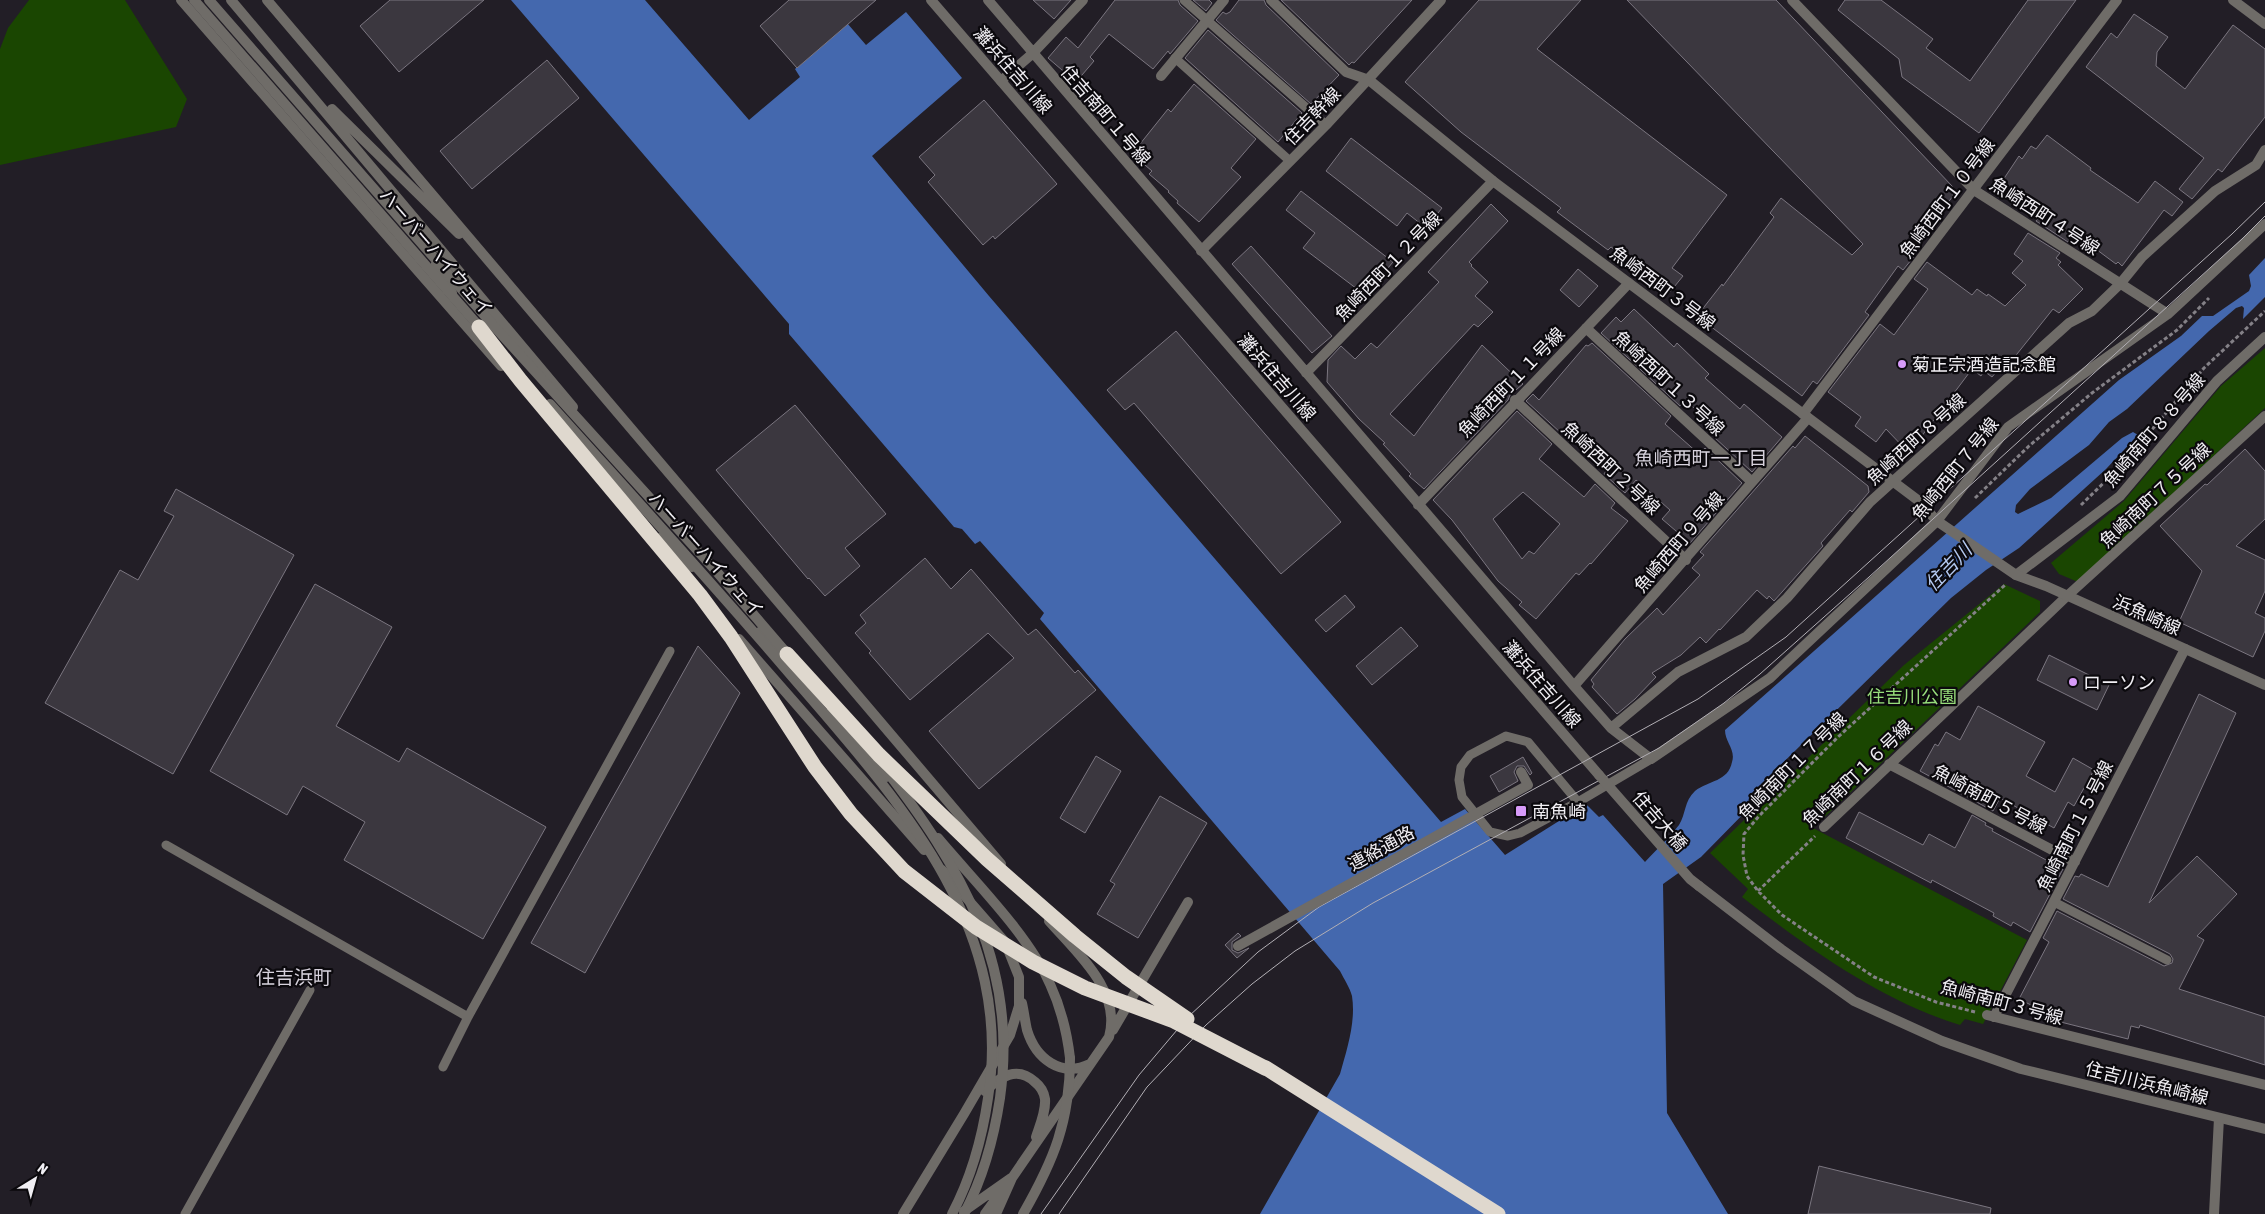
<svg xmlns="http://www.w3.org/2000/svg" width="2265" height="1214" viewBox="0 0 2265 1214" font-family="'Asap Condensed','Noto Sans JP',sans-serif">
<rect width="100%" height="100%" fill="#221e26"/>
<!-- green -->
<path fill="#1a4601" d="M29 0H125L187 99 176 127 0 165V49L8 28Z
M2265 348V408L2078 582 2059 574 2051 563 2124 501 2221 386Z
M2004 584 2040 601V612L1813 828 2027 940 1983 1024 1965 1019 1960 1025C1879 1000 1808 948 1742 897L1748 889 1710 853 1904 665Z"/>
<!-- water -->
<path fill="#4468ae" d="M511 0H645L749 120 800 77 795 69 847 23 866 45 906 12 962 78 872 156 989 296 1441 822 1465 809 1505 855 1586 804 1599 817 1603 815 1645 862C1656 850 1669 838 1679 825 1686 814 1684 801 1695 791 1709 780 1728 782 1732 762 1736 750 1725 742 1725 730L2119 380 2181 336 2202 316H2213L2249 291 2251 286 2249 275 2265 258V297L2243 319 2244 308 2242 306 2236 308 2209 331 2127 409 2109 422 2089 445 2030 489 2016 505 2015 512 2018 514 2051 498 2122 438 2133 432 2138 435 2106 469 2019 548 1986 570 1951 598 1751 794 1757 800 1701 857 1663 884 1667 1113 1728 1214H1260L1340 1074C1347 1049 1356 1022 1352 996 1350 988 1344 979 1340 971L1040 619 1044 613 980 541 975 544 962 529 954 527 789 334V324Z"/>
<!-- building -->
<path fill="#3b373f" stroke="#7b7680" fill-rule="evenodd" d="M390 0H484L399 72 360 26Z
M789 0H876L797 68 760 26Z
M1033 0H1071L1054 19Z
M1115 0H1178L1180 5 1198 21 1170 54 1168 51 1153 69 1109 34 1090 57 1094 61 1076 82 1048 58 1066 37 1078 48Z
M1193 0H1209L1212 3 1206 11Z
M1239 0H1264L1266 5 1339 75 1311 104 1216 20 1223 12 1226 14 1230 12Z
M1281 0H1412L1354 63 1352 62 1349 65Z
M1479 0H1581L1537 49 1727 195 1672 268 1683 276 1670 292 1611 247 1608 250 1557 212 1561 208 1461 132 1405 82Z
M1627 0H1776L1952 186 1953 196 1911 251 1916 254 1903 270 1898 266 1865 312 1869 315 1817 384 1813 381 1802 396 1697 316 1722 284 1723 286 1774 217 1770 213 1781 198 1852 255 1863 244Z
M1845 0H1881L1933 39 1926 48 1970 81 2028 0H2076L1979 133 1902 77 1899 59 1838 10Z
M2134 14 2168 37 2157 52 2156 66 2185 89 2233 25 2265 49V117L2222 172 2218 169 2192 199 2179 189 2204 158 2086 67 2111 33 2117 38Z
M1208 30 1302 113 1278 142 1185 58Z
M547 60 579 98 472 189 440 151Z
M1194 84 1256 139 1231 168 1241 177 1199 222 1177 203 1178 201 1168 192 1169 191 1149 174 1152 171 1132 154 1168 109 1171 112Z
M984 100 1057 184 995 239 993 236 983 245 928 182 935 175 919 157Z
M2047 135 2091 168 2090 170 2138 203 2155 181 2183 202 2172 216 2164 210 2122 266 2118 262 2116 264 2077 235 2075 237 2073 235 2068 242 2036 221 2041 214 1999 186 2019 156 2022 159 2031 146 2036 149Z
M1351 138 1442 208 1426 228 1407 213 1397 226 1326 171Z
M1301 191 1393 262 1377 281 1373 278 1361 292 1303 248 1315 233 1286 210Z
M1491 204 1508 221 1469 262 1472 265 1471 266 1488 282 1475 296 1493 312 1478 327 1474 324 1390 414 1414 436 1482 345 1523 384 1510 395 1508 400 1424 489 1409 476 1411 474 1383 444 1385 443 1359 419 1327 382 1328 360 1341 346 1355 359 1371 343 1377 348 1439 282 1428 272Z
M2028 233 2060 253 2056 258 2061 262 2058 265 2083 289 2059 313 2053 309 2001 374 1997 371 1992 377 1984 371 1981 376 1972 369 1921 437 1923 439 1909 453 1886 429 1876 442 1855 426 1861 417 1828 392 1880 324 1894 335 1928 289 1914 279 1927 262 1972 295 1977 289 1987 296 1988 294 2005 306 2026 285 2012 273 2023 261 2014 254Z
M1251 246 1332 336 1312 353 1232 264Z
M1578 269 1598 286 1579 307 1560 290Z
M1634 309 1674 347 1677 343 1709 374 1705 378 1740 409 1744 404 1782 437 1752 472 1714 437 1720 431 1685 400 1680 406 1601 333 1616 317 1621 322Z
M1176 331 1341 522 1281 574 1134 403 1125 410 1107 390Z
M1592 343 1671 416 1665 424 1699 454 1705 448 1742 483 1690 543 1662 519 1670 510 1636 480 1625 493 1604 474 1606 471 1590 455 1563 431 1561 433 1526 401 1533 394 1539 400 1586 345 1588 346Z
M795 405 886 514 845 548 860 566 825 596 809 578 808 579 716 470Z
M1517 411 1552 444 1539 459 1584 497 1595 484 1615 503 1611 508 1628 521 1591 564 1590 563 1579 575 1576 573 1536 619 1519 605 1522 602 1498 581 1452 520 1433 500ZM1523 492 1560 524 1534 554 1529 551 1522 559 1493 519Z
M1805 436 1868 486 1869 492 1852 512 1850 510 1821 543 1823 546 1774 601 1769 596 1767 599 1757 590 1720 630 1719 629 1706 643 1700 637 1681 655 1652 673 1656 677 1635 699 1617 714 1592 687 1594 684 1591 680 1625 639 1657 608 1663 615 1700 575 1692 568 1704 555 1700 552 1793 446 1795 448Z
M2245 449 2265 471V519L2236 546 2265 560V591L2255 613 2265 618V631L2253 657 2179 622 2202 571 2160 526 2205 484 2207 485Z
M176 489 294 555 173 774 45 703 120 570 138 580 174 516 164 511Z
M925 558 951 589 971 569 1028 635 1036 629 1075 673 1078 670 1096 690 979 789 929 731 1014 658 988 633 910 700 869 653 871 651 855 633 866 623 860 615Z
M315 584 392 627 336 726 399 762 407 748 546 827 483 939 344 860 365 822 303 786 287 815 210 771Z
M1345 595 1355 607 1326 632 1315 620Z
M1401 627 1418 646 1372 685 1356 666Z
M698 646 740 693 585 973 531 943Z
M2049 655 2109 685 2097 710 2037 680Z
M2199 694 2236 713 2149 903 2197 856 2237 894 2197 936 2204 940 2179 989 2265 1017V1065L2140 1025 2139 1028 2131 1026 2128 1039 2033 1015 2035 1007 2019 999 2049 942 2043 938 2057 911 2164 966 2172 963 2173 959 2170 954 2063 899 2075 876 2079 877 2081 874 2108 887Z
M1978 706 2045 742 2026 776 2055 792 2073 758 2094 770 2074 806 2068 802 2054 828 2000 798 1993 811 1920 771 1935 744 1938 746 1946 732 1960 740Z
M1096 756 1121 771 1085 833 1060 818Z
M1523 757 1532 773 1530 775 1524 766H1517L1514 772 1518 781 1499 792 1490 776Z
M1160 796 1207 823 1138 938 1097 914 1115 884 1110 881Z
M1859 812 1923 845 1929 834 1955 848 1972 815 1986 823 1985 825 1993 829 1992 831 2063 869 2030 932 2013 922 2011 926 1993 916 1994 913 1932 880 1931 883 1846 838Z
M1238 933 1241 936 1232 942V950L1238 953 1249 948 1237 958 1225 945Z
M1819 1166 1991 1208 1990 1214H1808Z"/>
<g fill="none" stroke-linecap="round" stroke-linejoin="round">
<!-- path -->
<path stroke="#848187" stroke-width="3" stroke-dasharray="4 2.5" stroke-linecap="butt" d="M1975 498 2029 446 2092 393 2177 330 2209 298
M2081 505 2122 465 2204 368 2265 311
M1758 891 1815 836
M1975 1012 1936 1002 1874 977 1782 915 1758 891 1747 876 1743 855 1744 834 1759 816 1838 737 2005 585"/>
<!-- service -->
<path stroke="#6f6c68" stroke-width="9" d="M1184 0 1326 125
M1175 58 1290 161
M1578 802 1520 833 1508 836 1490 832 1462 797 1459 780 1461 767 1470 755 1506 736 1528 742 1578 802 1651 759
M166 845 468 1017 670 651
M2054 902 2167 960
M443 1067 468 1017
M185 1214 310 990"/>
<!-- minor -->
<path stroke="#6f6c68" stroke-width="10" d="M988 0 1574 686 1611 728 1651 759 1770 678 1937 521 2008 427 2168 314 2265 224
M1271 0 1346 72 1369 80
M1792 0 1974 190 2168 314
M2233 0 2265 24
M1161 76 1224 0
M1001 81 1032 54 1083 0
M1586 328 1752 482
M1306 373 1493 181
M1515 400 1686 560
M1803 414 2117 0
M1418 505 1629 283
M2016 575 2120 496 2217 381 2265 337
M1574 686 1808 418
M1611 728 1678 672 1746 637 1787 598 1870 502 2069 323 2092 311 2120 284 2142 257 2215 191 2256 165 2265 150
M1889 764 2075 862
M1824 827 2066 597 2265 416
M1987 1015 2265 1085
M1994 1017 2185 649
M2214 1214 2219 1118"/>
<!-- tertiary -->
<path stroke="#6f6c68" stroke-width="10" d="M181 0 501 366
M231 0 573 407
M267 0 1001 864
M931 0 1599 775
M1369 80 1493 181 1919 501 1937 521 2016 575 2046 586 2265 685
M332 109 459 234
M1201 251 1326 125 1441 0
M436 264 452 293
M660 538 692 567
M761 631 789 663
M739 639 924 850
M831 712 886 777
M938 838C973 880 1029 935 1050 984 1061 1008 1067 1032 1070 1058
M1699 886 1781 949 1854 1001 1942 1041 2021 1069 2265 1129
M1022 1003C1024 1012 1025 1021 1027 1030 1036 1059 1061 1078 1090 1064
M1113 1030 1188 902
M985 1091C1000 1077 1017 1065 1035 1082 1040 1086 1044 1092 1045 1099 1046 1111 1040 1125 1036 1137
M964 1211 1011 1178
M903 1214 964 1114 1010 1035 1019 1006V977L1005 942 942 870
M985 1214 1001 1192
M996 1214 1012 1178 1109 1037C1122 991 1077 953 1049 921"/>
<!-- motorway -->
<path stroke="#dfd8ce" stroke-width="15" d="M1266 1068 1498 1214"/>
<!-- tram -->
<path stroke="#b2afb5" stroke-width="1" d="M1041 1214 1139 1075 1188 1017 1258 952 1319 907 1698 699 1786 637 2232 234 2265 202
M1059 1214 1147 1087 1206 1025 1252 984 1295 951 1373 903 1659 748 1724 703 1760 674 1869 577 2242 239 2265 216"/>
<!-- pedestrian-bridge -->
<path stroke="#6f6c68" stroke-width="10" d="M1238 946 1528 785 1521 772"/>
<!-- tertiary-bridge -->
<path stroke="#6f6c68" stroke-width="10" d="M194 0 483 331
M209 0 492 324 717 572 790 657
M550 404C628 491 707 577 783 666 890 791 1016 920 988 1098 982 1139 971 1178 952 1214
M882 765C961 867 1019 964 1000 1098 994 1138 983 1178 964 1214
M1599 775 1690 879 1699 886
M1023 1214C1054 1160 1070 1121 1070 1058"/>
<!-- motorway-bridge -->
<path stroke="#dfd8ce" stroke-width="15" d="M479 327 521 381 700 595 731 637 815 767 851 814 904 871 976 927 1033 962 1085 988 1174 1021 1265 1068
M787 654 879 755 987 859 1075 936 1126 977 1187 1019"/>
</g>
<!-- markers -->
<g fill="#d79bf9" stroke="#0b090d" stroke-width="2">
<circle cx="1902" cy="364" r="5"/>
<circle cx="2073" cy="682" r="5"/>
<rect x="1515" y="805" width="12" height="12" rx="2.5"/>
</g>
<g text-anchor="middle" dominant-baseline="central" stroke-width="4.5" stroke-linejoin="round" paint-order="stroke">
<!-- street labels -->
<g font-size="18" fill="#f0eef3" stroke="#0b090d">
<text transform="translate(1013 70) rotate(49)">灘浜住吉川線</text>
<text transform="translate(1106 115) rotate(49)">住吉南町１号線</text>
<text transform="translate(1312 116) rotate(-46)">住吉幹線</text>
<text transform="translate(1947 198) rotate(-53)">魚崎西町１０号線</text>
<text transform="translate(2045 216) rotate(33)">魚崎西町４号線</text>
<text transform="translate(436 252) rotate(49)">ハーバーハイウェイ</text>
<text transform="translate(1388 266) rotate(-46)">魚崎西町１２号線</text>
<text transform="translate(1663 288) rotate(37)">魚崎西町３号線</text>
<text transform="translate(1277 377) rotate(49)">灘浜住吉川線</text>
<text transform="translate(1511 382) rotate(-46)">魚崎西町１１号線</text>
<text transform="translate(1669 383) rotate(43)">魚崎西町１３号線</text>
<text transform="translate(2154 430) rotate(-49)">魚崎南町８８号線</text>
<text transform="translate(1916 439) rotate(-42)">魚崎西町８号線</text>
<text transform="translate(1611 468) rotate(43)">魚崎西町２号線</text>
<text transform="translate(1955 469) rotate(-51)">魚崎西町７号線</text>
<text transform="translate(2155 495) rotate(-43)">魚崎南町７５号線</text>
<text transform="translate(1679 542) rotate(-49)">魚崎西町９号線</text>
<text transform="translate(706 554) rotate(48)">ハーバーハイウェイ</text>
<text transform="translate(2147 615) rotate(24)">浜魚崎線</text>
<text transform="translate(1542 684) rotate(49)">灘浜住吉川線</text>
<text transform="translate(1792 766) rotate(-45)">魚崎南町１７号線</text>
<text transform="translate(1857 773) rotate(-44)">魚崎南町１６号線</text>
<text transform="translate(1990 799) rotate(28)">魚崎南町５号線</text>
<text transform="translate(1660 821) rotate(49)">住𠮷大橋</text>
<text transform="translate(2075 826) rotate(-63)">魚崎南町１５号線</text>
<text transform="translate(1381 848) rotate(-29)">連絡通路</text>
<text transform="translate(2002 1002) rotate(15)">魚崎南町３号線</text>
<text transform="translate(2147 1083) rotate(14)">住吉川浜魚崎線</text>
</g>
<!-- poi labels -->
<g font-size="18" fill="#f0eef3" stroke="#0b090d" text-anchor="start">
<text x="1912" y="364">菊正宗酒造記念館</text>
<text x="2083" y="682">ローソン</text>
<text x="1532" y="811">南魚崎</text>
</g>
<!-- park labels -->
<g font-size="18" fill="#97dd7b" stroke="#0b090d">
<text x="1912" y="696">住吉川公園</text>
</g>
<!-- neighbourhood labels -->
<g font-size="19" fill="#d7d2dd" stroke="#0b090d">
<text x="1701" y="458">魚崎西町一丁目</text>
<text x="294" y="977">住吉浜町</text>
</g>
<!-- water labels -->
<g font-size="19" font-style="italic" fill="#b4c9f0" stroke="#0b090d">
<text transform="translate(1948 567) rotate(-46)">住吉川</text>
</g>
</g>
<!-- north arrow -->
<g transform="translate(35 1179) rotate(37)" stroke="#0b090d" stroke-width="4" paint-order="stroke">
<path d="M0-4L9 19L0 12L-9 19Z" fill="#f0eef3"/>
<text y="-8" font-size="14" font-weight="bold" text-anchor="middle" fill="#f0eef3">N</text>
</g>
</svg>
